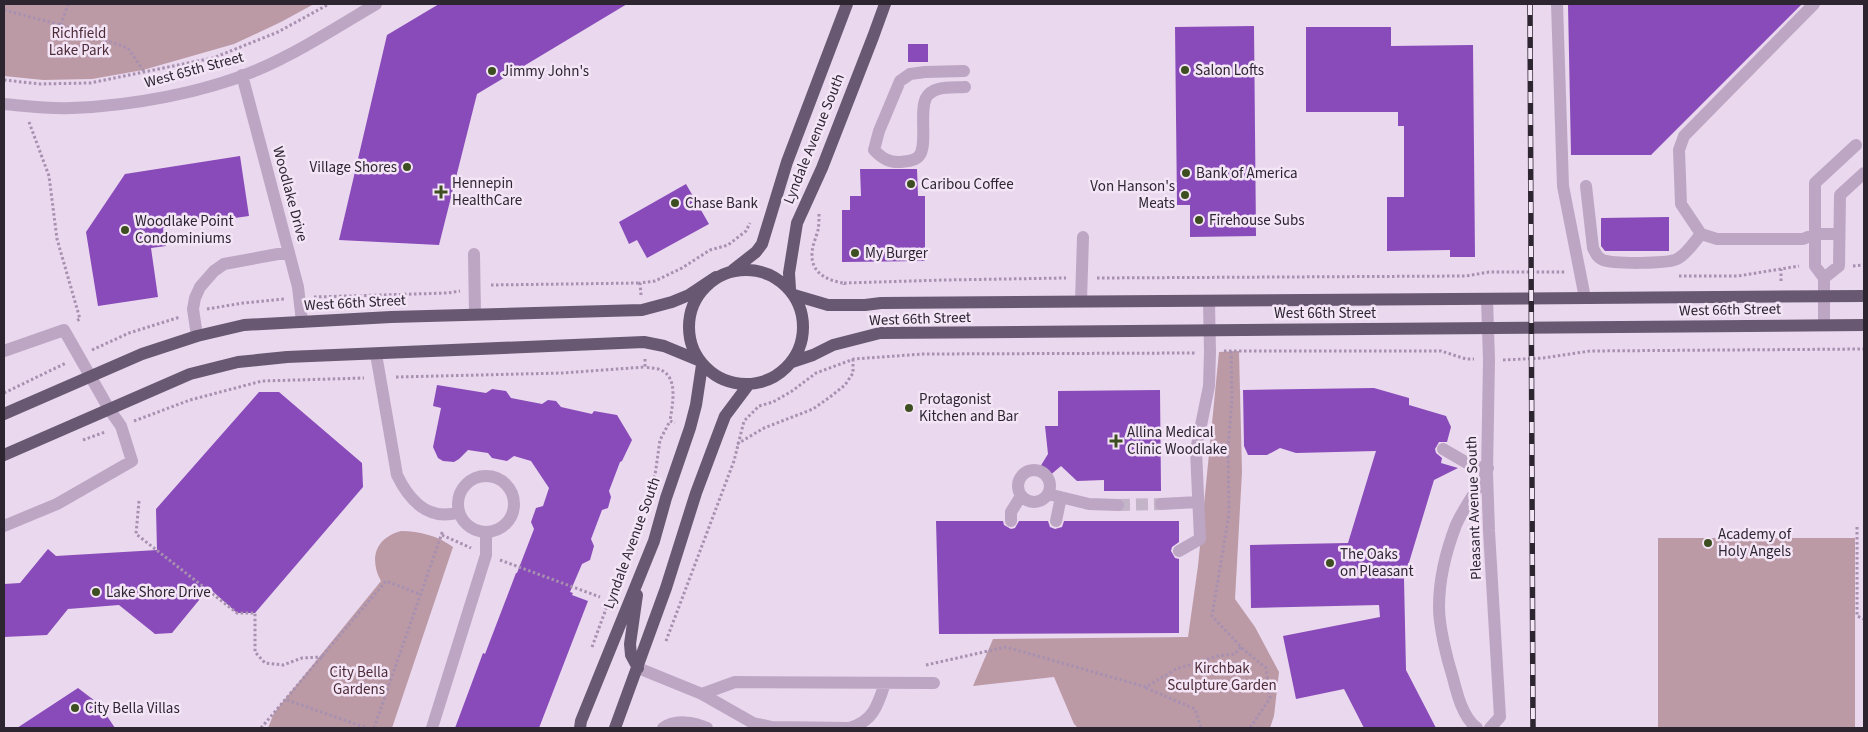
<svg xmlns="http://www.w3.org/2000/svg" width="1868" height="732" viewBox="0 0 1868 732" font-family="'Source Sans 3',sans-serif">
<rect width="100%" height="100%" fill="#ead8ee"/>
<!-- green -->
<path fill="#bb9aa6" d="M4 4H314L281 22 234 44 143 70 92 79 43 80 4 76Z
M1239 351 1242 472 1235 599 1255 627 1279 672 1274 716 1270 728H1078L1074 724 1054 677 973 686 993 639 1188 637 1198 566 1219 352Z
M401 531C420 531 438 536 453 547L392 728H268L274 713 285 699 381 581C369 559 375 538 401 531Z
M1658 538H1855V728H1658Z"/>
<!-- building -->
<path fill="#884bb9" d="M439 4H627L477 94 439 245 339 240 387 35Z
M1568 4H1802L1651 155H1571Z
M1254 26 1256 236 1190 237V205H1177L1175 27Z
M1306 27H1391V46L1473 45 1475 257H1450V250L1387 251V197H1404V126H1398V112H1306Z
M908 44H928V62H908Z
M240 156 249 216 163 228 166 246 151 248 158 297 98 306 86 232 125 174Z
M860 169H917L918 196H925V261L842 262V210H850V196H861Z
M686 184 709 224 647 258 637 240 629 244 619 222Z
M1669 217V251H1605L1601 246V218Z
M437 385 486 393 492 389 506 391 511 398 542 404 548 400 556 401 561 407 592 414 594 411 617 415 632 440 622 461 620 462 609 491 611 497 608 508 602 510 591 539 594 546 590 560 582 564 570 592 573 593 572 595 588 601 539 728H455L483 653 485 654 516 573H517L534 529 531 522 536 508 543 506 549 488 531 461 514 456 507 461 492 458 488 453 468 450 459 459 454 462 443 461 438 458 433 447 441 408 433 406Z
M1374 388 1409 398V405L1446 416 1451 427 1447 442H1439L1435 449 1436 453 1442 458 1441 463 1458 468 1434 480 1404 579 1406 670 1436 728H1364L1344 689 1296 699 1283 636 1380 617 1379 605 1251 608 1250 545 1348 543 1376 451 1296 453 1280 448 1267 455H1248L1244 446 1243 390Z
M1160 390 1161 491H1104V480L1077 481 1061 466 1048 477 1040 467 1048 454 1045 426H1058V391Z
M259 392H279L362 463 363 487 255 613H237L209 588 172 633 155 634 119 605 68 609 47 635 4 637V584L20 583 48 549 56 556 157 550 156 509Z
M936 521H1003L1004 525 1011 529 1015 528 1019 521H1048L1050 527 1055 529 1062 527 1064 521H1179V542L1172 547 1171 551 1175 558 1179 559V633L939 634Z
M78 688 99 704 115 728H17Z"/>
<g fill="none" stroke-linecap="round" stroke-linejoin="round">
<!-- minor-tunnel -->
<path stroke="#c4b4c8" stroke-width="12" stroke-dasharray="12 6" stroke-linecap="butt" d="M1118 505 1161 504"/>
<!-- path -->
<path stroke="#a890b0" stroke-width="3" stroke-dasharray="2.5 2.5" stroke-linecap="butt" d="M4 10 61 25 128 48 145 73
M61 25 68 4
M4 80 40 84 90 83 213 58 278 32 329 4
M29 122 49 176 57 239 80 319 76 321
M819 214C819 219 819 225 818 230 816 238 812 246 812 254 811 273 828 281 844 283V285
M1853 266 1864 265
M1679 276H1738L1799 266
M1097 278 1466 276 1489 272H1565
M1781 281V269
M844 283 944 280 1066 278
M491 285 640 283
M641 295 640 283 655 281 682 268 710 250 728 245 746 231 750 223
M314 297 448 293 460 291
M207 309 243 303 285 299
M92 350 129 333 180 317
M1224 351H1441L1466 359H1474
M1231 351 1232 399 1228 449 1229 514 1212 616 1243 649 1266 668 1270 698 1250 728
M645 359V367C649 368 657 368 661 370 679 378 672 406 670 421L675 423
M1503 360 1543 358 1590 351 1864 349
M396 377 562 373 645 367
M4 393 66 363
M134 421 190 400 262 381 364 378
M83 440 105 432
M737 444 764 428 813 409 830 397 845 385 853 373V358
M139 501 136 534 237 613H255V652L265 663 283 665 302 658 323 657
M1857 527V616L1864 619
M442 535 471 548
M500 560 600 597
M666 641 734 461 744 421 759 406 773 402 792 391 816 373 854 359 923 354 1196 353
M592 647 655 475 660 440 670 421
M926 665 1006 647 1146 687 1176 669 1218 656 1235 654 1241 647
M1146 688 1195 709 1201 728
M287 700 367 728
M261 728 386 581 422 595
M374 728 443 530"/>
<!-- minor -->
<path stroke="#bda6c4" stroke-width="12" d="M1557 4 1563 186 1585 298
M1814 4 1684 136 1679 150 1681 204 1701 234 1717 239H1803L1815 234H1839
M964 71 925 72 910 74 900 81 879 131 874 150C882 158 889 163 901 162 907 161 915 161 919 156 928 146 919 112 926 98 933 85 952 88 965 87
M242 75 298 287 302 322
M4 104C26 106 49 109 72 108 130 106 203 93 257 70 299 52 337 27 376 4
M1586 186 1593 248C1596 254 1597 257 1603 260 1613 264 1667 264 1677 259 1686 255 1695 241 1701 234
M474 254 475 314
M1824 278 1839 266 1840 195 1864 173
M1487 299 1489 360 1487 473 1489 531 1500 717 1490 728
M1081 301 1083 237
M1824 325V278L1815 266V183L1856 145
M197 336 193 309 195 298 200 287 214 271 224 264 289 252
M4 351 64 330 109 409 121 426 132 461 57 504 4 526
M376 354 397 475C409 500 429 522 459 512
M1443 449 1474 467 1488 468
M1018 486a16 16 0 1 1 32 0a16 16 0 1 1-32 0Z
M458 504a28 28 0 1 1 56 0a28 28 0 1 1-56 0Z
M1048 494 1089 504 1118 505
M1161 504 1198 502
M1011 521V512L1021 496
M1056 521 1061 497
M1179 551 1200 539 1196 450 1209 386 1210 352 1209 301
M638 668 702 694 735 682 934 683
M702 694 753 723 772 727 848 728
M432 728 486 555V533
M663 728C675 719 694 722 707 728
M849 728C873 722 878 705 885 683
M1477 728C1463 718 1457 694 1453 678 1447 659 1439 627 1439 607 1439 580 1446 551 1456 525 1464 507 1477 490 1487 473"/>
<!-- major -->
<path stroke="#695872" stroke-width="12" d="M689 327a57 57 0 1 1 114 0a57 57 0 1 1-114 0Z
M733 270 756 252 762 244 787 162 847 4
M790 289 789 273 797 223 822 168 873 37 885 4
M794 295 828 305H865L881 303 1864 296
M792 362 813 355 833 345 880 333 1864 325
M4 414 142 354 197 336 244 325 391 317 642 310 672 302 689 295 716 277
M4 455 190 374 238 362 287 357 644 342 664 346 698 360
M637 595 630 644 631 655 638 668
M580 728 581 721 654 541 666 498 690 428 696 405 702 365
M615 728 666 588 696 493 717 437 725 416 749 384"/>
<!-- rail casing -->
<g stroke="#2d2631" stroke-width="5.5">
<path id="rail" d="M1530 4 1533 728"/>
</g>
<!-- rail -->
<use href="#rail" stroke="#f3e4f6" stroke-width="4" stroke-dasharray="11" stroke-linecap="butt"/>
</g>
<!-- markers -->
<g fill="#3d4e20" stroke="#f3e4f6" stroke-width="2">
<circle cx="1185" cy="70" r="5"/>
<circle cx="492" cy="71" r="5"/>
<circle cx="407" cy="167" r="5"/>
<circle cx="1186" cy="173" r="5"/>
<circle cx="911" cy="184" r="5"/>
<path d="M438.5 184.5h5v5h5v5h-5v5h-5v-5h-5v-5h5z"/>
<circle cx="1185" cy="195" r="5"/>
<circle cx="675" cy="203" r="5"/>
<circle cx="1199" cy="220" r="5"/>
<circle cx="125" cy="230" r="5"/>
<circle cx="855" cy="253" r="5"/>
<circle cx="909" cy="408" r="5"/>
<path d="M1113.5 433.5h5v5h5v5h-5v5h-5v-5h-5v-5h5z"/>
<circle cx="1708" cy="543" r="5"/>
<circle cx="1330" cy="563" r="5"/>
<circle cx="96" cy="592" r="5"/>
<circle cx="75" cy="708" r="5"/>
</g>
<g text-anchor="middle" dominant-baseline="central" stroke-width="5" stroke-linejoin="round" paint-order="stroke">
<!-- park labels -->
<g font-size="15" fill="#4d2c37" stroke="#f3e4f6">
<text x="79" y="33">Richfield<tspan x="79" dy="17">Lake Park</tspan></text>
<text x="1222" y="668">Kirchbak<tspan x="1222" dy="17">Sculpture Garden</tspan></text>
<text x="359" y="672">City Bella<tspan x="359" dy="17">Gardens</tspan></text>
</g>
<!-- street labels -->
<g font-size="15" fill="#2d2631" stroke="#f3e4f6">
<text transform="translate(194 70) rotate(-15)">West 65th Street</text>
<text transform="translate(814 139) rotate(-68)">Lyndale Avenue South</text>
<text transform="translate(290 194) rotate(75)">Woodlake Drive</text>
<text transform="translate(355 303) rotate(-3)">West 66th Street</text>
<text transform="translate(1730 310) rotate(-1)">West 66th Street</text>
<text x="1325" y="313">West 66th Street</text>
<text transform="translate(920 319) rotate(-2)">West 66th Street</text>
<text transform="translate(1474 508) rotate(-92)">Pleasant Avenue South</text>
<text transform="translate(632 543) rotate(-70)">Lyndale Avenue South</text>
</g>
<!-- poi labels -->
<g font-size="15" fill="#2d2631" stroke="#f3e4f6" text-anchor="start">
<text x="1195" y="70">Salon Lofts</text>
<text x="502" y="71">Jimmy John's</text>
<text x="397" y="167" text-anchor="end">Village Shores</text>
<text x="1196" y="173">Bank of America</text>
<text x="452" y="183">Hennepin<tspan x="452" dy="17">HealthCare</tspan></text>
<text x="921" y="184">Caribou Coffee</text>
<text x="1175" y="186" text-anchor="end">Von Hanson's<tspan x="1175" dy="17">Meats</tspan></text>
<text x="685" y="203">Chase Bank</text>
<text x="1209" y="220">Firehouse Subs</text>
<text x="135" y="221">Woodlake Point<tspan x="135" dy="17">Condominiums</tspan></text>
<text x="865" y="253">My Burger</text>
<text x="919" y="399">Protagonist<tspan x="919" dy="17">Kitchen and Bar</tspan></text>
<text x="1127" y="432">Allina Medical<tspan x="1127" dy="17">Clinic Woodlake</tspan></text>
<text x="1718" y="534">Academy of<tspan x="1718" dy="17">Holy Angels</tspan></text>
<text x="1340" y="554">The Oaks<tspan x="1340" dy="17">on Pleasant</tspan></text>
<text x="106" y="592">Lake Shore Drive</text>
<text x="85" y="708">City Bella Villas</text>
</g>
</g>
<!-- border -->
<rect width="1868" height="732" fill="none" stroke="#2d2631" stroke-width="10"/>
</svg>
